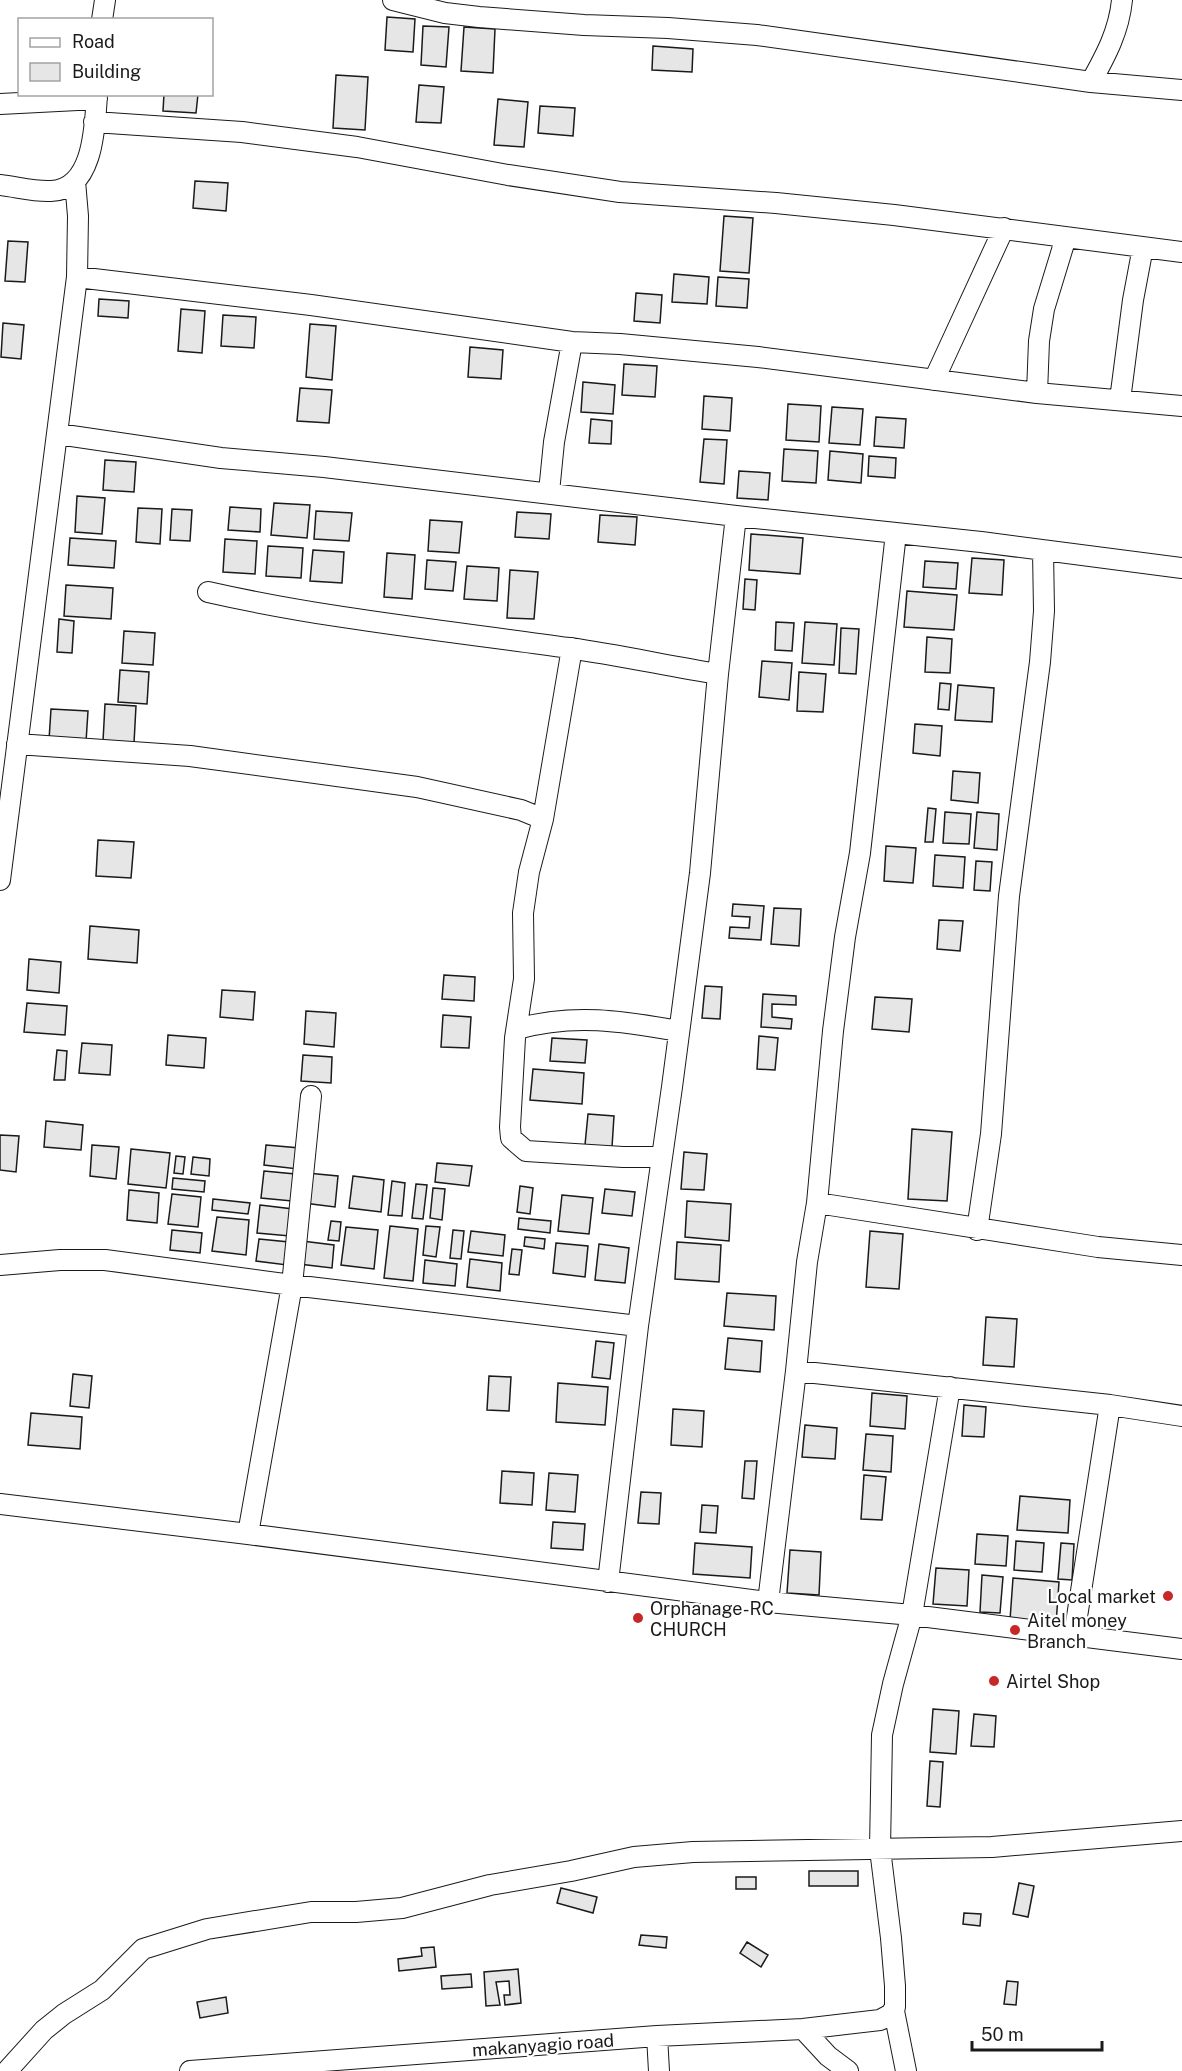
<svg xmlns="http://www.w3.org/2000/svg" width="1182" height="2071" viewBox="0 0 1182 2071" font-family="'Public Sans',sans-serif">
<rect width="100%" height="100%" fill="#fff"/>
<!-- building -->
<path fill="#e6e6e6" stroke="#1a1a1a" stroke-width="1.5" d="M387 17 415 19 413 52 385 50Z
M423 26 449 27 446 67 421 65Z
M464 27 495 29 493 73 461 71Z
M653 46 693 49 692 72 652 70Z
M336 75 368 77 365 130 333 128Z
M419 85 444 87 441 123 416 122Z
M164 94H198L196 113 163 111Z
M498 99 528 102 524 147 494 145Z
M540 106 575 108 573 136 538 133Z
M195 181 228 183 226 211 193 208Z
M724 216 753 218 749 273 720 271Z
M8 241 28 242 25 282 5 281Z
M674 274 709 277 707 304 672 302Z
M718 277 749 279 747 308 716 306Z
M636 293 662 295 660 323 634 321Z
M99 299 129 301 128 318 98 316Z
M181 309 205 311 202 353 178 351Z
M223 315 256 317 254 348 221 346Z
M3 323 24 325 21 359 1 357Z
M310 324 336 326 332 380 306 377Z
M470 347 503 350 501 379 468 377Z
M624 364 657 366 655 397 622 395Z
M583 382 615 385 613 414 581 412Z
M300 388 332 390 329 423 297 421Z
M704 396 732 398 730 431 702 429Z
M788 404 821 406 819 442 786 440Z
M832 407 863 409 860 445 829 443Z
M876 417 906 419 904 448 874 446Z
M591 419 612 421 611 444 589 443Z
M704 439 727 440 724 484 700 482Z
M784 449 818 451 816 483 782 481Z
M830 451 863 454 861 483 828 480Z
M869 456 896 458 895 478 868 476Z
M105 460 136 462 134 492 103 490Z
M739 471 770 473 768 500 737 498Z
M77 496 105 498 102 534 75 532Z
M274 503 310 505 307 538 271 535Z
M230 507 261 509 260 532 228 530Z
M138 508 162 509 160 544 136 542Z
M172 509 192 510 190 541 170 540Z
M316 511 352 513 349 541 314 539Z
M517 512 551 514 549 539 515 537Z
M600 515 637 517 635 545 598 542Z
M430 520 462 522 459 553 428 551Z
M751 534 803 538 800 574 749 570Z
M70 538 116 541 114 568 68 565Z
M225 539 257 541 255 574 223 572Z
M268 546 303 548 301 578 266 576Z
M313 550 344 552 342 583 310 581Z
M387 553 415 555 412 599 384 597Z
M972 558 1004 560 1002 595 969 593Z
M427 560 456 562 453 591 425 589Z
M925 561 958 563 956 589 923 587Z
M467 566 499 568 497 601 464 599Z
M510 570 538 572 534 619 507 618Z
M745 579 757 580 755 610 743 609Z
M66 585 113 588 111 619 64 616Z
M907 591 957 595 954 630 904 627Z
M59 619 74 621 72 653 57 652Z
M776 622 794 623 792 651 775 650Z
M805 622 837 624 834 665 802 663Z
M841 628 859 629 856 674 839 673Z
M124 631 155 633 153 665 122 663Z
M927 637 952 639 950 673 925 672Z
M762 661 792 663 789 700 759 697Z
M120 670 149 672 147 704 118 702Z
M799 672 826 674 823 712 797 711Z
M940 683 951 684 949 710 938 709Z
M958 685 994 688 992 722 955 720Z
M105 704 136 706 134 743 103 741Z
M51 709 88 711 86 742 49 740Z
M915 724 942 726 940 756 913 753Z
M953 771 980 773 978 803 951 800Z
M928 808 936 809 933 842H925Z
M945 812 971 814 969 844 943 843Z
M977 812 999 814 997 850 974 848Z
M98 840 134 842 131 878 96 876Z
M886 846 916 848 913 883 884 881Z
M935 855 965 857 963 888 933 886Z
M976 861 992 862 990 891 974 890Z
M733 904 764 906 761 940 729 938 730 927 749 928 750 917 732 916Z
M774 908 801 909 799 946 771 944Z
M939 920 963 921 960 951 937 949Z
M90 926 139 930 137 963 88 959Z
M29 959 61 962 59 993 27 990Z
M444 975 475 977 474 1001 442 999Z
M705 986 722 987 720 1019 702 1018Z
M222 990 255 992 253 1020 220 1017Z
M763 994 796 996V1005L772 1004V1017L792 1019 791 1029 761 1027Z
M875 997 912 999 909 1032 872 1029Z
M27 1003 67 1006 65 1035 24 1032Z
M306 1011 336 1013 334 1047 304 1044Z
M443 1015 471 1017 469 1048 441 1047Z
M168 1035 206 1038 204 1068 166 1065Z
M759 1036 778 1038 775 1070 757 1069Z
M552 1038 587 1040 585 1063 550 1061Z
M82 1043 112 1045 110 1075 79 1073Z
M57 1050 67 1051 65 1080H54Z
M303 1055 332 1057 331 1083 301 1081Z
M533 1069 584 1073 582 1104 530 1100Z
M588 1114 614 1116 612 1147 585 1145Z
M46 1121 83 1125 81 1150 44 1147Z
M912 1129 952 1132 947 1201 908 1199Z
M0 1135 19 1136 16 1172 0 1170Z
M92 1145 119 1147 116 1179 90 1176Z
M266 1145 300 1148 298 1169 264 1165Z
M131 1149 170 1153 166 1188 128 1184Z
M684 1152 707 1154 704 1190 681 1189Z
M176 1156 185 1157 183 1174 174 1173Z
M193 1157 210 1159 209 1176 191 1174Z
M437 1163 472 1166 469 1186 435 1182Z
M264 1171 295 1174 292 1201 261 1198Z
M307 1173 338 1176 335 1207 304 1203Z
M353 1176 384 1180 381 1212 349 1208Z
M173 1178 205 1181 204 1192 172 1189Z
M392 1181 405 1183 402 1216 388 1215Z
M416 1184 427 1185 423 1219 412 1218Z
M520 1186 533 1188 530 1214 517 1212Z
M433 1188 445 1189 442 1220 430 1218Z
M605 1189 635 1192 632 1216 602 1213Z
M129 1190 159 1193 157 1223 127 1220Z
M172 1194 201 1197 198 1227 168 1224Z
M562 1195 593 1198 589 1234 558 1231Z
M213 1199 250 1203 248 1214 212 1210Z
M687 1201 731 1204 729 1241 685 1237Z
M260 1205 293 1209 290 1236 257 1233Z
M217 1217 249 1220 246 1255 212 1251Z
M519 1218 551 1221 550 1233 518 1229Z
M331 1221 341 1222 339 1241 328 1240Z
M390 1226 418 1229 413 1281 384 1278Z
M426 1226 440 1227 436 1257 423 1255Z
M346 1227 378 1230 374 1269 341 1265Z
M172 1230 202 1233 200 1253 170 1250Z
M453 1230 464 1231 461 1259 450 1258Z
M471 1231 505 1235 503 1256 468 1252Z
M870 1231 903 1234 899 1289 866 1287Z
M525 1237 545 1239 544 1249 524 1246Z
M259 1239 289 1242 287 1265 256 1261Z
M302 1241 334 1245 332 1268 299 1264Z
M677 1242 721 1245 719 1282 675 1279Z
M556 1243 588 1246 585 1277 553 1273Z
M599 1244 629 1248 625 1283 595 1280Z
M512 1249 522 1250 519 1275 509 1274Z
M470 1259 502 1263 500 1291 467 1287Z
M425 1260 457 1264 455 1286 423 1283Z
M727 1293 776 1296 774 1330 724 1326Z
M986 1317 1017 1319 1014 1367 983 1365Z
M728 1338 762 1341 760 1372 725 1369Z
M596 1341 614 1343 610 1379 592 1377Z
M73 1374 92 1376 89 1408 70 1406Z
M489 1376 511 1377 509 1411 487 1410Z
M558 1383 608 1387 605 1425 556 1422Z
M872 1393 907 1396 905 1429 870 1426Z
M964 1405 986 1407 984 1437 962 1436Z
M673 1409 704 1411 702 1447 671 1445Z
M31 1413 82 1417 80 1449 28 1445Z
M805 1425 837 1428 835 1459 802 1457Z
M866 1434 893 1436 891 1472 863 1470Z
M745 1461H757L754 1499 742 1498Z
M502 1471 534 1473 532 1505 500 1503Z
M549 1473 578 1475 575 1512 546 1510Z
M864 1475 886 1477 882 1520 861 1519Z
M641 1492 661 1493 659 1524 638 1523Z
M1020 1496 1070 1500 1068 1533 1017 1530Z
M702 1505 718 1506 716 1533 700 1532Z
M553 1522 585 1524 583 1550 551 1548Z
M977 1534 1008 1536 1006 1566 975 1564Z
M1016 1541 1044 1543 1042 1572 1014 1570Z
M695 1543 752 1547 750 1578 693 1574Z
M1061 1543 1074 1544 1072 1580 1058 1579Z
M790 1550 821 1552 819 1595 787 1593Z
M936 1568 969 1570 967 1606 933 1604Z
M982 1575 1003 1577 1000 1613 980 1612Z
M1013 1578 1059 1582 1056 1624 1010 1620Z
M933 1709 959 1711 956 1754 930 1752Z
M974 1714 996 1716 994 1747 971 1746Z
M930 1761 943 1762 940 1807 927 1806Z
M809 1871H858V1886H809Z
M736 1877H756V1889H736Z
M1019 1883 1034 1886 1028 1917 1013 1914Z
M561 1888 597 1897 593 1913 557 1903Z
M964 1913 981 1914 980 1926 963 1924Z
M641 1935 667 1937 666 1948 639 1945Z
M747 1942 768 1955 761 1967 740 1953Z
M434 1947 436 1967 399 1971 398 1959 422 1956 421 1948Z
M518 1969 521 2003 505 2005 504 1995H510L509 1981 496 1982 500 2005 486 2006 484 1972Z
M471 1974 472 1987 442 1989 441 1976Z
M1007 1981 1018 1982 1016 2005 1004 2004Z
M226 1997 228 2013 200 2018 197 2002Z"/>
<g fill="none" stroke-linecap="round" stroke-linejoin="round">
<!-- minor casing -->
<g stroke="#1a1a1a" stroke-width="22">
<path id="minor" d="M393 0 445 13 479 17 584 25 668 28 757 35 1091 82 1182 90
M102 20 105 0
M1091 82C1106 55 1119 31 1122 0
M0 104 97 99
M94 122 242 132 357 147 508 175 620 192 776 203 894 215 1182 252
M0 185C17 187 35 192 51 191 94 190 95 125 97 94
M77 277 311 305 572 342 620 344 758 357 1037 393 1182 406
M934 380 1004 228
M1037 393 1039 341 1044 309 1066 237
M1120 400 1133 300 1143 247
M58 434 221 458 324 467 736 516 981 542 1182 568
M549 492 554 442 572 342
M208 592C327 619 449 631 569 648 619 655 668 666 718 674
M572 648 543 819 529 872 523 913 524 979 515 1038 510 1127 511 1138 526 1151 623 1157H662
M17 744 190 756 417 787 521 810 543 819
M0 880 77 277 78 216 75 181
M517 1029C573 1013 622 1021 679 1031
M817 1203 1098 1247 1182 1255
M977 1230 991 1134 1009 896 1040 662 1044 611 1043 550
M0 1265 60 1260H105L292 1285 638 1326
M796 1371 1110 1405 1182 1416
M0 1504 248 1534 768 1602 912 1615 1182 1649
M248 1534 292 1285 311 1096
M608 1582 638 1326 672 1087 700 873 718 674 736 516
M768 1602 796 1371 807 1262 817 1203 833 1031 845 937 860 853 896 533
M1074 1636 1110 1405
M894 2011 906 2071
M803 2029 828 2056 848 2071
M657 2036 659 2071
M7 2071 44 2030 64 2014 102 1990 143 1949 207 1929 311 1912H356L402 1908 490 1885 571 1871 634 1857 693 1852 992 1847 1182 1831
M190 2071 657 2036 803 2029 880 2020 891 2014 895 2007V1986L891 1938 880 1849 882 1735 893 1684 912 1615 950 1387"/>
</g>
<!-- minor -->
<use href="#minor" stroke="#fff" stroke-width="20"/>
</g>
<!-- markers -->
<g fill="#c62828" stroke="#fff" stroke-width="2">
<circle cx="1168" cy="1596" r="6"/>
<circle cx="638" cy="1618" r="6"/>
<circle cx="1015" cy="1630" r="6"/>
<circle cx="994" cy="1681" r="6"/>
</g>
<g text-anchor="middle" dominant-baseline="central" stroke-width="4.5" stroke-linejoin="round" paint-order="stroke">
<!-- poi labels -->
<g font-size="18" fill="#1a1a1a" stroke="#fff" text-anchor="start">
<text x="1156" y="1596" text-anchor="end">Local market</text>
<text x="650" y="1608">Orphanage-RC<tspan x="650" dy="21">CHURCH</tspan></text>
<text x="1027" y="1620">Aitel money<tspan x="1027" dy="21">Branch</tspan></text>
<text x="1006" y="1681">Airtel Shop</text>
</g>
<!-- street labels -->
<g font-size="18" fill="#1a1a1a" stroke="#fff">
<text transform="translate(543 2045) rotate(-4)">makanyagio road</text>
</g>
</g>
<!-- legend -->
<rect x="18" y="18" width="195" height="78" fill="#ffffff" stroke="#a3a3a3" stroke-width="1.5"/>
<rect x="30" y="38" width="30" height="9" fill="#ffffff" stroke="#a3a3a3" stroke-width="1.5"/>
<text x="72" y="48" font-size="18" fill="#1a1a1a">Road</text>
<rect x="30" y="63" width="30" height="18" fill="#e6e6e6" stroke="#a3a3a3" stroke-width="1.5"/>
<text x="72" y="78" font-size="18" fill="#1a1a1a">Building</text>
<!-- scale -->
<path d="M972 2041v9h130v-9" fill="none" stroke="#1a1a1a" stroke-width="3"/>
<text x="981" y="2041" font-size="18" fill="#1a1a1a" stroke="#ffffff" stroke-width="4.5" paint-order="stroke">50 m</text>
</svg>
